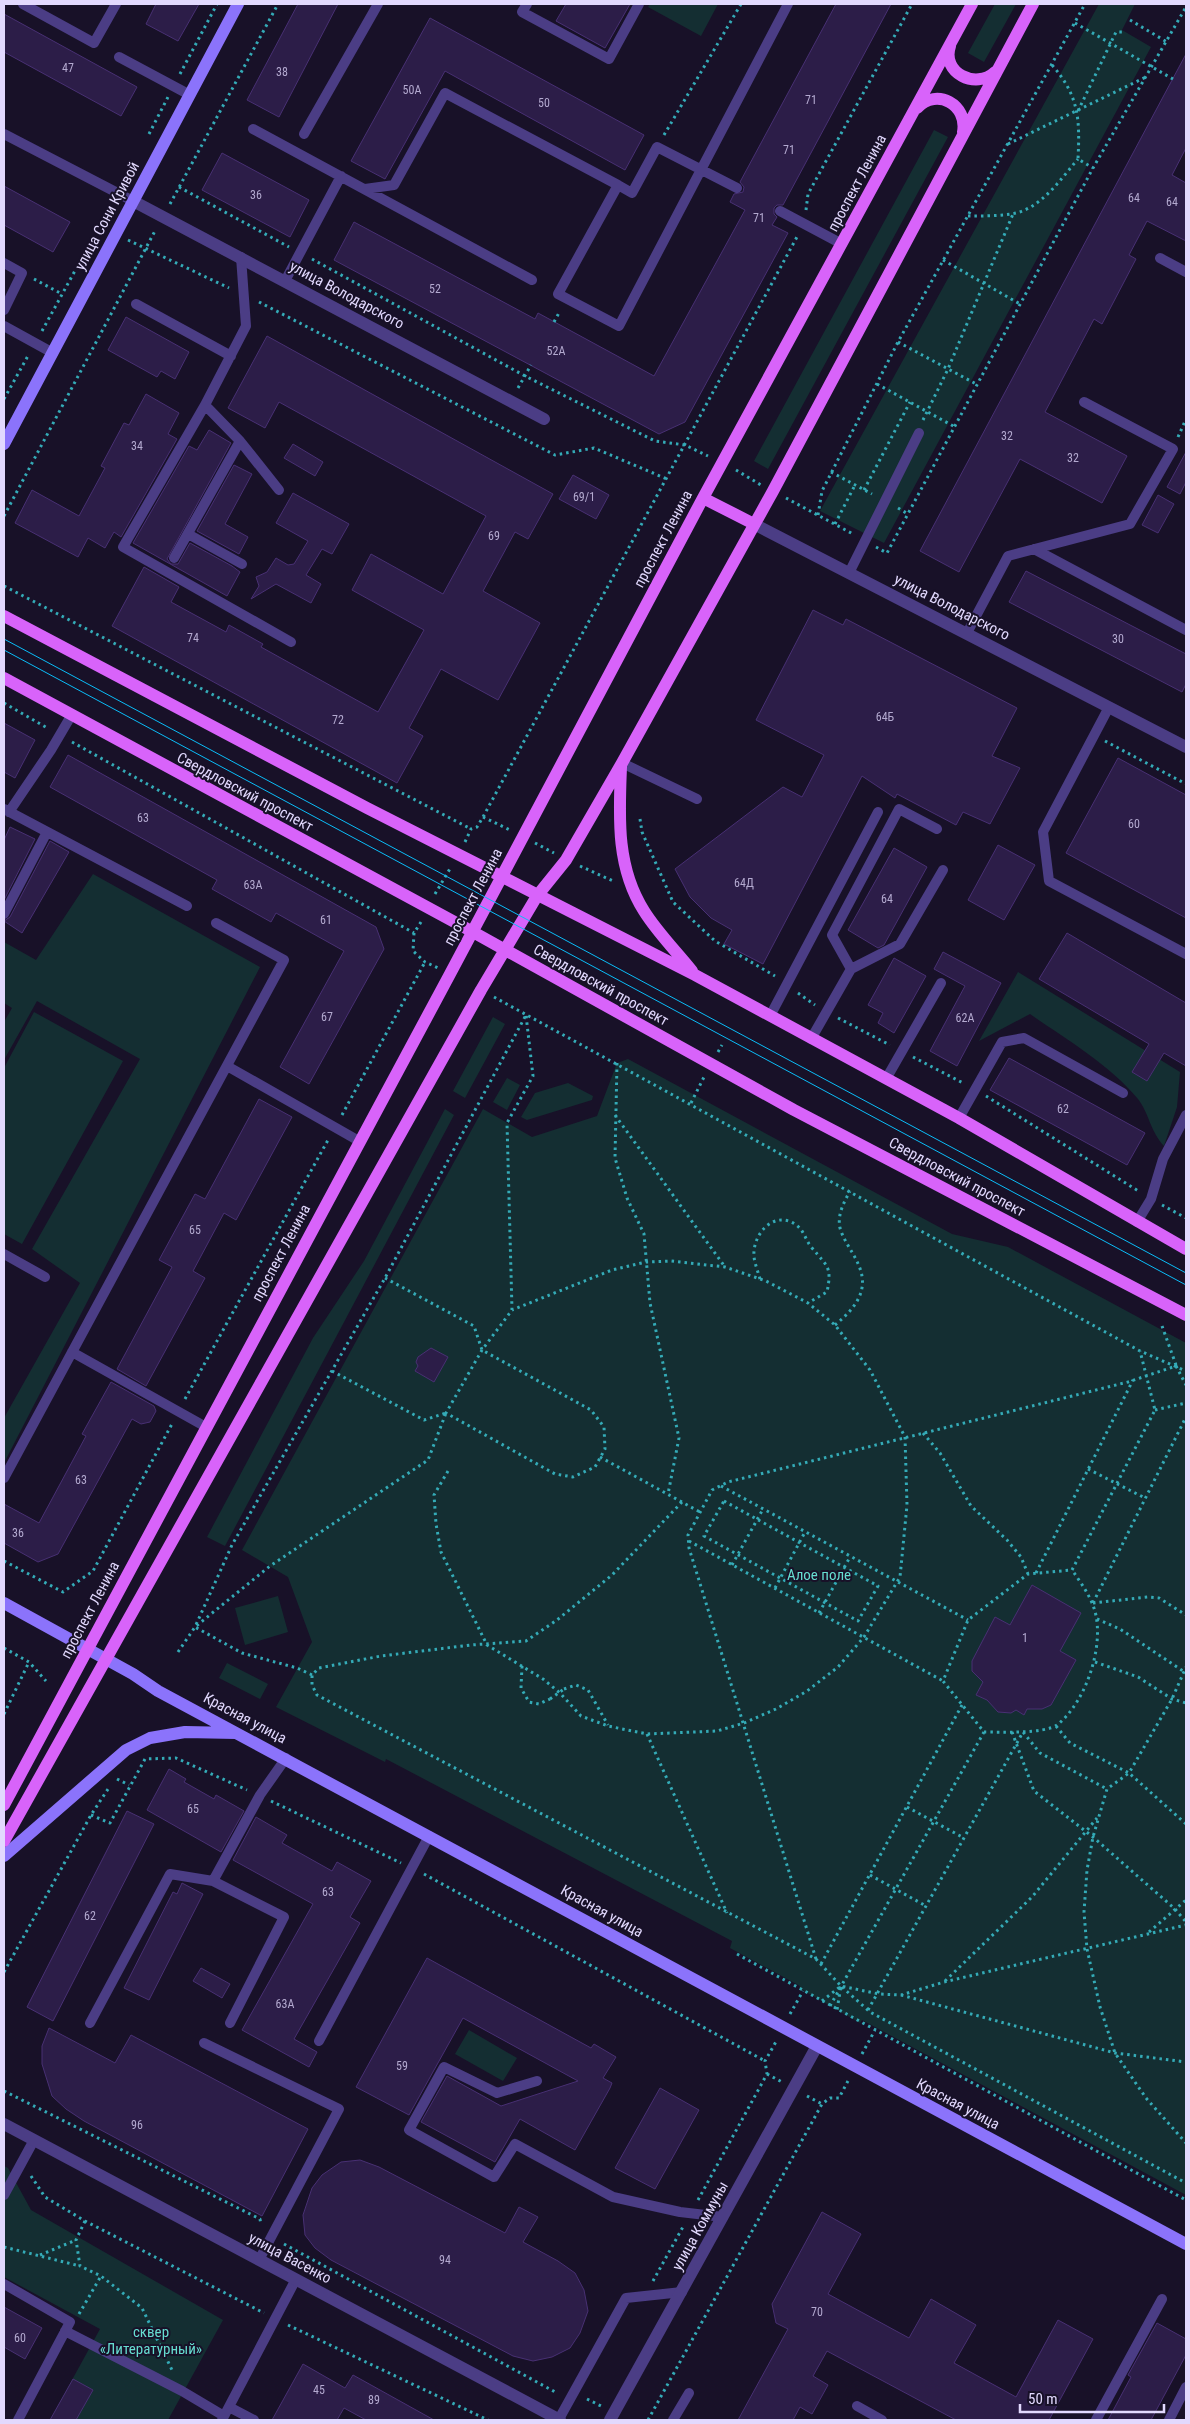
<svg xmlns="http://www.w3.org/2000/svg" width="1190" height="2424" viewBox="0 0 1190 2424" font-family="'Roboto Condensed',sans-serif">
<rect width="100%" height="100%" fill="#181128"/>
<!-- green -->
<path fill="#142e32" d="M650 4H718L701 36 648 7Z
M995 4H1016L984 62 968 53Z
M1099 4H1135L1122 30 1151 47 884 543 820 511Z
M934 130 948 137 768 469 754 461Z
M93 874 260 967 4 1463V1418L80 1283 32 1249 140 1059 37 1001 4 1060V1022L12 1008 4 1003V942L36 960Z
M1018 972 1180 1072 1177 1107 1164 1146C1150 1131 1149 1113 1138 1099 1109 1064 1067 1040 1030 1014L979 1041Z
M34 1012 123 1061 22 1244 4 1234V1068Z
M493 1017 505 1024 465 1098 453 1091Z
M628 1059 952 1234 1008 1247 1186 1343V2195L862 2020 860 2023 799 1988 800 1986 730 1948 732 1941 386 1759 385 1762 276 1707 312 1642 288 1577 242 1550 483 1109 532 1137 597 1116 617 1063Z
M507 1078 520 1085 507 1110 493 1102Z
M568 1083 593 1096 592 1100 527 1120 521 1117 535 1093Z
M445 1109 454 1115 225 1546 207 1537 313 1338 364 1261Z
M278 1596 288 1632 245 1645 235 1608Z
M227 1663 268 1684 260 1699 219 1678Z
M469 2030 517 2058 503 2081 455 2054Z
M4 2166 8 2168 31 2210 223 2320 168 2420H50L100 2329 4 2277Z"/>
<!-- building -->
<path fill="#2c1d48" stroke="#483073" d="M156 4H199L178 41 146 24Z
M298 4H338L279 117 247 100Z
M566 4H630L605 48 556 21Z
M836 4H891L783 205H777L774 208V214L777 217 772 225 788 233 685 422 659 434 334 260 354 222 535 319 538 313 654 376 745 210 730 202 734 194 743 192 744 187 740 182Z
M4 14 137 87 121 116 4 52Z
M430 18 644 135 625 170 445 71 385 179 351 161Z
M1186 54V148L1172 175 1186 183V241L1147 221 1129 255 1136 259 1102 324 1094 319 1045 412 1127 456 1102 503 1020 459 959 572 920 551Z
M222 153 309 200 290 237 202 190Z
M4 186 70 222 53 252 4 225Z
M126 317 189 352 175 379 161 371 157 377 108 350Z
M267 336 553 494 528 539 515 532 483 591 540 623 498 700 441 669 409 728 423 736 397 783 112 626 144 567 179 587 171 602 226 632 229 625 263 644 261 647 378 712 424 630 352 590 371 554 443 594 486 516 279 402 265 428 228 408Z
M146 394 179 413 168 434 177 439 121 537 114 532 105 548 88 538 78 557 15 523 32 490 79 516 105 468 101 466 124 423 129 425Z
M209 430 231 443 167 559 171 564H178L190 543 232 566 240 572 227 596 133 543 189 446 197 450Z
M293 444 323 462 315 476 284 458Z
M1186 452V482L1180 494 1167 487Z
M234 465 252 474 225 524 248 537 239 554 197 531Z
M573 475 609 495 596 519 559 499Z
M293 493 349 524 332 554 322 549 306 575 321 584 311 603 276 584 251 599 259 586 256 577 267 572 276 558 288 565 294 564 308 541 276 523Z
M1158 495 1174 504 1158 533 1142 525Z
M1026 571 1186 654V684L1182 692 1009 602Z
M813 610 843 625 846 619 1017 708 992 756 1020 768 990 824 963 812 956 825 897 794 895 798 862 776 763 964 724 944 732 930 711 918 690 897 675 869 783 787 802 797 824 755 756 720Z
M4 723 35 740 15 778 4 772Z
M68 755 376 927 384 949 309 1084 280 1067 344 951 276 913 271 922 212 889 217 880 50 787Z
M1118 758 1186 795V918L1066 853Z
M10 827 35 839 4 900V840Z
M50 841 69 852 22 933 4 921 10 917Z
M998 845 1035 865 1004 920 968 900Z
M894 848 927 867 884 945 878 948 848 930Z
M1067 933 1186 1003V1066L1164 1053 1147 1081 1132 1072 1149 1044 1039 979Z
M943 952 1001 983 957 1066 930 1051 965 986 934 969Z
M894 958 926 976 894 1033 878 1023 883 1013 868 1005Z
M1009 1058 1145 1133 1127 1165 990 1090Z
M259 1099 292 1117 236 1220 224 1213 193 1271 205 1278 146 1386 117 1369 172 1267 159 1260 195 1194 205 1199Z
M431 1348 448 1357 434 1382 415 1371 418 1366 416 1362 418 1357Z
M111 1382 154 1406 156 1411 150 1422 141 1424 132 1419 58 1554 38 1562 4 1543V1504L39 1523 86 1436 82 1434Z
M1032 1585 1081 1613 1060 1651 1076 1660 1051 1705 1042 1709H1027L1024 1715 1016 1710 1011 1713 998 1712 987 1700 976 1695 983 1682 972 1671V1661L995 1617 1010 1625Z
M169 1769 186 1779 184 1782 214 1799 216 1795 244 1811 221 1852 147 1810Z
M127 1811 154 1824 53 2021 27 2007Z
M256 1817 287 1835 282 1843 332 1871 337 1862 371 1881 350 1917 360 1923 294 2039 317 2052 309 2067 242 2030 313 1904 233 1860Z
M182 1883 203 1894 149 2000 124 1988 173 1892 177 1894Z
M427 1958 591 2048 594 2044 616 2057 603 2078 612 2083 610 2088 575 2150 520 2119 495 2162 421 2122 447 2076 501 2106 578 2081 463 2018 409 2115 356 2087Z
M201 1968 230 1984 222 1998 193 1981Z
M49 2028 115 2063 131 2035 308 2129 262 2216 84 2121 66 2109 52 2096 42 2064V2046Z
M660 2088 699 2110 655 2189 615 2168Z
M360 2160 379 2167 505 2233 519 2207 538 2217 523 2242 558 2261 575 2273 584 2290 588 2311 580 2333 570 2348 552 2357 533 2361 513 2356 331 2260 315 2248 305 2235 303 2215 312 2188 322 2175 341 2162Z
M822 2212 861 2234 828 2294 909 2338 931 2299 976 2325 954 2363 1016 2397 1058 2320 1093 2339 1049 2420H956L827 2351 813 2376 828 2385 812 2414 800 2407 793 2420H738L788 2329 776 2323 772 2304Z
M4 2307 42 2328 25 2359 4 2347Z
M1157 2323 1186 2339V2355L1151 2420H1108L1131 2377 1128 2375Z
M303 2364 345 2388 353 2375 434 2420H366L344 2408 337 2420H272Z
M73 2379 93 2390 76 2420H50Z"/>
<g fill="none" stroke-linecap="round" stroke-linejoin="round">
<!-- path -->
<path stroke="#34abb7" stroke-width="3" stroke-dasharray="2.5 4" stroke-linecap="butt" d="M1130 20 1167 42
M1075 23 1173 79
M1052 65C1079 96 1080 119 1078 159L1093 168
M180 74 217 4
M1078 111 1116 32H1124
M149 134 168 97
M664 135 741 4
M1008 144 1146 77
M179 187 289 247
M170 204 278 4
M806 210 808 194 912 4
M968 216C982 216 997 216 1011 214 1040 210 1060 180 1078 159
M128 240 229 288
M312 259 525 376 655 441 685 445 708 456
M943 260 1020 304
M34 279 62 294
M259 302 555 455 594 448 667 479
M554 322 560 311
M42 331 94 236
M898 342 978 385
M877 384 955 427
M518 388 531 365
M4 399 29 354
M923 420 948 369 1013 214
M1178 437 1186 419
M736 470 761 485
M831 472 872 494
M864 490 910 402
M786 498 853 534
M898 508 908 514
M818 515 822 491 898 342 1085 4
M4 516 156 229
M835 524 855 485
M876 547 887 553 1093 168 1186 7
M4 586 471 829
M4 703 49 729
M1105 741 1186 784
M72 742 414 933
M483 817 510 830
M640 819 642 832 673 902 715 941 775 976
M465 842 471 829 477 827 483 817 798 235
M535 843 554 853
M580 866 613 881
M435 894 451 867
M421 922 414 933 413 951 425 962 438 968
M798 993 815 1005
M494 997 1140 1351 1186 1371
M838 1018 890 1045
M718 1052 722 1045
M913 1057 963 1083
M617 1063 615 1158 627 1198 644 1234 650 1303 679 1438 668 1494
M986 1096 1140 1192
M691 1103 704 1077
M342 1115 425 962
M615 1115 725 1267
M1162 1205 1186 1218
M385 1278 474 1326 482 1350 591 1410 604 1427 605 1449 595 1467 573 1477 555 1474 446 1413 482 1350 512 1310 507 1123 533 1076 526 1015
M760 1279C758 1272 755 1264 754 1257 752 1235 773 1210 795 1224 805 1231 805 1240 812 1248 828 1267 832 1267 827 1292L808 1303
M835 1325C853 1310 870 1292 859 1266 854 1253 844 1242 840 1228 837 1215 844 1202 850 1191
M1162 1326 1176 1365
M332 1371 424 1420 446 1413
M185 1399 328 1140
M1155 1410 1186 1403
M923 1433 940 1453 971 1506 1007 1540 1021 1557 1028 1574
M600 1457 700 1512
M1088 1469 1145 1498
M448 1471 434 1495 436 1524 441 1552 487 1645 543 1679 560 1693 581 1716 608 1726 647 1734 717 1731 744 1723 776 1709 807 1691 838 1667 864 1637 900 1577 907 1505 905 1437 870 1370 835 1325 808 1303 766 1281 725 1267 671 1261 646 1262 612 1270 512 1310
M721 1486 968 1620
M724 1501 878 1586 858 1621 704 1536Z
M682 1502 612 1575 557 1620 526 1641 471 1645 381 1656 319 1668 312 1675V1685L317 1695 816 1959 841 1986 879 1994 901 1995 944 1982 1186 1925
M689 1541 943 1681
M4 1561 63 1592 93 1571 173 1422
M732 1565 763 1509
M1036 1573 1133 1380
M775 1588 805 1532
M1093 1603 1186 1417
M1093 1603 1148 1597 1159 1598 1186 1615
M819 1613 850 1557
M1097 1619 1120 1629 1183 1671
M4 1648 29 1662 46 1681
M178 1652 195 1627 270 1566 428 1460 446 1413
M1095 1662 1138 1677 1172 1699 1186 1703
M522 1666 521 1688 529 1702 539 1704 550 1699
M312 1675 297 1668 242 1653 195 1627 232 1545 385 1278 526 1015
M564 1689 576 1685 588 1690 608 1725
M4 1714 29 1662
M1056 1726 1070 1743 1129 1773 1172 1699 1186 1667
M984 1732C1000 1732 1044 1734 1057 1725 1087 1702 1108 1638 1092 1603 1087 1591 1079 1580 1072 1570
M1012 1732 1034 1791 1093 1837 1175 1909 1186 1922
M647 1734 727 1913
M117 1779 129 1785
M271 1801 401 1863
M907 1807 964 1838
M91 1815 110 1823 145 1759 176 1758 247 1790
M1186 1824 1129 1773 1107 1789 1093 1837 1087 1870 1084 1912 1087 1949 1100 2007 1115 2053 1146 2098 1186 2143
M424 1874 765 2061
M870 1875 926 1906
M1149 1932 1186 1900
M737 1954 1186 2200
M816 1959 689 1548 688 1535 712 1490 728 1482 1128 1382 1176 1366 1186 1385
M821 1964 962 1705
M4 1972 91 1815 110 1786
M945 1981 1032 1897 1097 1818
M842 1987 870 2012 1186 2183
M901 1995 1115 2053 1186 2062
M822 2001 841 1986 837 2010
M830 2006 984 1732 943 1681 968 1620 1028 1574 1072 1570 1155 1410 1140 1351
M868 2010 1023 1732 1040 1753 1107 1789
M790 2014 803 1991
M862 2054 875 2030
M767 2074 782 2082
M4 2091 260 2219 261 2225
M807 2096 822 2104
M31 2176 45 2197 85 2221 264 2313
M698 2200 767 2074 765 2061 777 2040
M85 2221 76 2240 80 2266 101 2276 142 2308 172 2370
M284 2244 557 2393
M4 2247 80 2266
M40 2255 76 2240
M653 2281 684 2225
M79 2314 101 2276
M288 2325 488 2420
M587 2399 601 2406
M648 2420 822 2104 830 2098H839L849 2079"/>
<!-- lane -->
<path stroke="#4b3d85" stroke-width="10" d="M23 4 94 43 116 4
M527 4 522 12 609 59 639 4
M119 57 190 95
M253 129 532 280
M4 134 133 201
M304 134 378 4
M618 185 632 193 657 147 737 188
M365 189 394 185 445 93 618 185 558 294 619 326 788 4
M780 211 842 244
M241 257 246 326 205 405 240 441 279 490
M1160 258 1186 272
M4 263 22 273 4 310
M285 281 341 176
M136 304 231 356
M4 326 53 353
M205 405 123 547 291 642
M188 534 242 564
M1034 549 1186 630
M174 558 240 441
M849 573 919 433
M967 633 1008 556 1130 524 1173 449 1084 402
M1109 707 1043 832 1049 881 1186 954
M622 763 697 799
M4 809 187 906
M9 812 51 750 71 716
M4 914 47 832
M851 969 832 935 899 809 937 829
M770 1016 878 812
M811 1039 851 969 900 944 943 870
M227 1066 359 1141
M886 1079 941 983
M959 1118 1002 1042 1024 1038 1123 1093
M1137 1222 1151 1199 1163 1159 1186 1115
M4 1254 45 1277
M72 1352 206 1427
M4 1478 284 960 216 923
M213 1881 260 1795 286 1758
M90 2023 170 1874 213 1881 284 1917 230 2023
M319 2041 429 1836
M204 2043 339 2109 259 2260
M537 2081 497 2093 444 2067 409 2130 494 2177 515 2144 613 2197 680 2212 723 2217
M4 2195 34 2140
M4 2284 70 2322 18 2420
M65 2331 182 2391 224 2416
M857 2406 882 2420
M229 2407 254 2420
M559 2419 626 2298 682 2292
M222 2420 296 2279
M673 2420 689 2393
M1096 2420 1162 2299
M1169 2420 1186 2387"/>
<!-- street -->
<path stroke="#4b3d85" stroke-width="12" d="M133 201 544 419
M754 524 1186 747
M4 2124 560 2420
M610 2420 817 2046"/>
<!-- secondary -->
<path stroke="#8b73fb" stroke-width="12" d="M4 444 238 4
M4 1603 133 1674 158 1691 1186 2244
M4 1856 126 1750 150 1738 185 1732 236 1733"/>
<!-- primary -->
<path stroke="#d863fa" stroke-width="12" d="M950 46C941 73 976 90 995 72
M917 108C937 87 968 105 963 132
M703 498 754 524
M4 616 367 808 695 975 959 1118 1186 1249
M4 678 473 932 794 1110 1186 1315
M621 767C619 817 616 867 644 911 657 932 676 951 692 971
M4 1805 450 974 703 498 972 4
M4 1841 481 990 537 896 566 860 622 763 773 491 1033 4"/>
<!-- tram -->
<path stroke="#0bbcf7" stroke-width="1" d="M4 639 1186 1273
M4 650 1186 1285"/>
<!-- path-bridge -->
<path stroke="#34abb7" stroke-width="3" stroke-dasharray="2.5 4" stroke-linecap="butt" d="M550 1699 564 1689"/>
</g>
<g text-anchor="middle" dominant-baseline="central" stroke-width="4" stroke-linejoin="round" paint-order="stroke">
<!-- number labels -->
<g font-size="12" fill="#b4aad0">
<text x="68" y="68">47</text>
<text x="282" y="72">38</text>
<text x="412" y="90">50А</text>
<text x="811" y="100">71</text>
<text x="544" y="103">50</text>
<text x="789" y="150">71</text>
<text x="256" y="195">36</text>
<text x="1134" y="198">64</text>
<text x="1172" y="202">64</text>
<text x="759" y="218">71</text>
<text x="435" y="289">52</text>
<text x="556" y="351">52А</text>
<text x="1007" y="436">32</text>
<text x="137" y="446">34</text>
<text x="1073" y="458">32</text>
<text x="584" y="497">69/1</text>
<text x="494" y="536">69</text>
<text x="193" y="638">74</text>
<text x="1118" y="639">30</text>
<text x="885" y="717">64Б</text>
<text x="338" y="720">72</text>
<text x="143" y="818">63</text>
<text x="1134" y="824">60</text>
<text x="744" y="883">64Д</text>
<text x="253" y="885">63А</text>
<text x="887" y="899">64</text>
<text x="326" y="920">61</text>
<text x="327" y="1017">67</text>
<text x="965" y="1018">62А</text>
<text x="1063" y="1109">62</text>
<text x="195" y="1230">65</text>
<text x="81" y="1480">63</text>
<text x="18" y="1533">36</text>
<text x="1025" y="1638">1</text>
<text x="193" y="1809">65</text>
<text x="328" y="1892">63</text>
<text x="90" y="1916">62</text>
<text x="285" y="2004">63А</text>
<text x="402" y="2066">59</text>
<text x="137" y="2125">96</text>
<text x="445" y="2260">94</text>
<text x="817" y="2312">70</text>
<text x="20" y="2338">60</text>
<text x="319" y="2390">45</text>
<text x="374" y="2400">89</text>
</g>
<!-- street labels -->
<g font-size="15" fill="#e2d9fe" stroke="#181128">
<text transform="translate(857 183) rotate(-62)">проспект Ленина</text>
<text transform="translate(107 216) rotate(-62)">улица Сони Кривой</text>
<text transform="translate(347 295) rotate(28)">улица Володарского</text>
<text transform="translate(663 539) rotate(-62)">проспект Ленина</text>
<text transform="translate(952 607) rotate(27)">улица Володарского</text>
<text transform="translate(245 792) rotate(28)">Свердловский проспект</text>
<text transform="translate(473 897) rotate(-62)">проспект Ленина</text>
<text transform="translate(601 985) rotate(29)">Свердловский проспект</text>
<text transform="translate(957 1177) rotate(28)">Свердловский проспект</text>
<text transform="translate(281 1253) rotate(-62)">проспект Ленина</text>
<text transform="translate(90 1610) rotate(-62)">проспект Ленина</text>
<text transform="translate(245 1718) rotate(28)">Красная улица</text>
<text transform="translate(602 1911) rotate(29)">Красная улица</text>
<text transform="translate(958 2104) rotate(28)">Красная улица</text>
<text transform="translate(700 2226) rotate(-61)">улица Коммуны</text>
<text transform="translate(290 2258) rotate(28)">улица Васенко</text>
</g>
<!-- park labels -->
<g font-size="15" fill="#66ddd1" stroke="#181128">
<text x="819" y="1575">Алое поле</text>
<text x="151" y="2332">сквер<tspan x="151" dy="17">«Литературный»</tspan></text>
</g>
</g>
<!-- border -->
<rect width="1190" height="2424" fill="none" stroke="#e2d9fe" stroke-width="10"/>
<!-- scale -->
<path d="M1020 2404v8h144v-8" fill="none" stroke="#e2d9fe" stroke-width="2.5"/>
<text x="1028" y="2404" font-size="15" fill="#e2d9fe" stroke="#181128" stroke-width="4" paint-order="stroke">50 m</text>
</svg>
